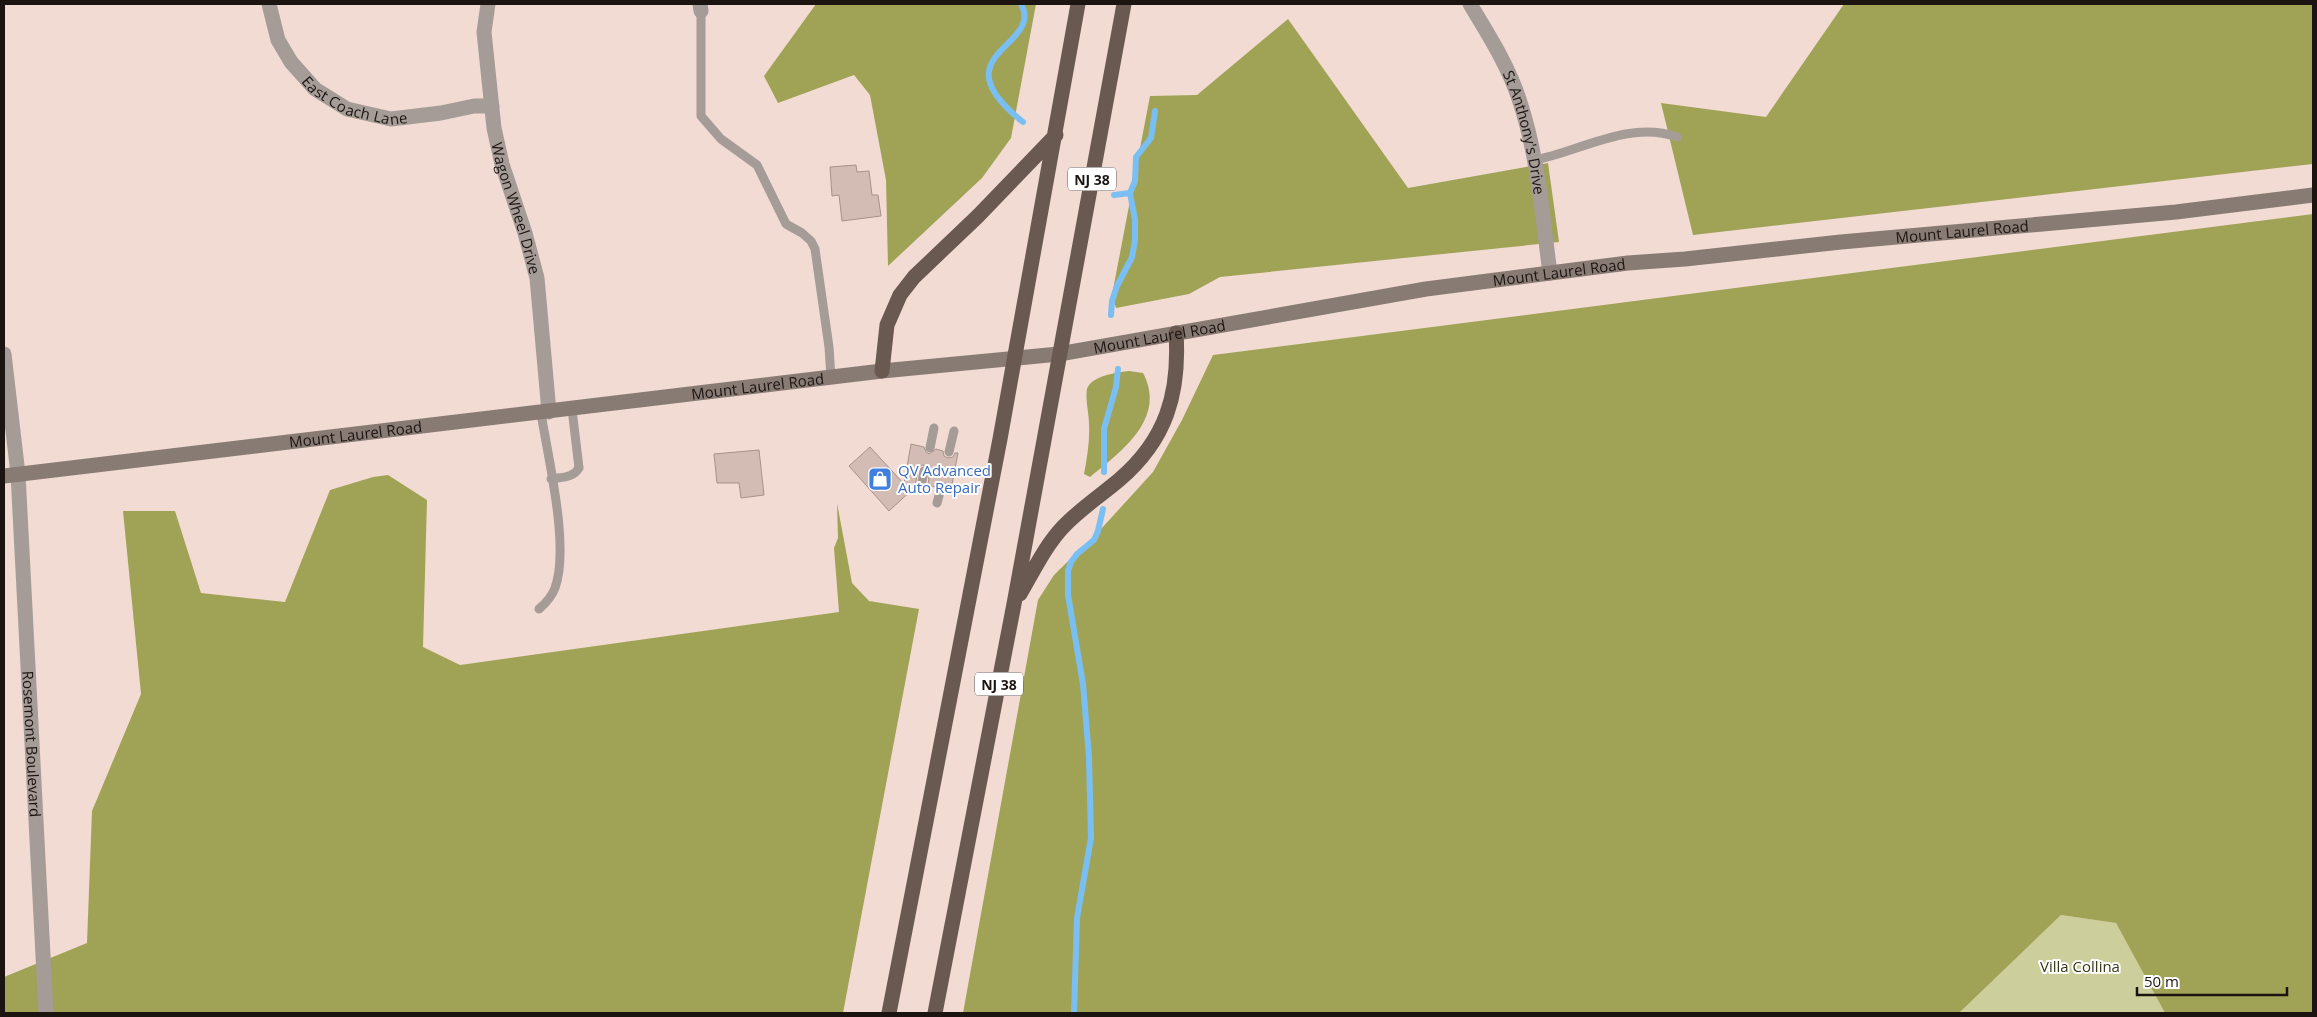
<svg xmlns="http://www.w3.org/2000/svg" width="2317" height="1017" viewBox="0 0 2317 1017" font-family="'Open Sans',sans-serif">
<rect width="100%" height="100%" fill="#f2dbd3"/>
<!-- green -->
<path fill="#cccf9b" d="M2061 915 2116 923 2165 1013H1959Z"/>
<!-- forest -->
<path fill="#a0a355" d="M816 4H1036L1011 138 982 178 888 266 886 180 870 95 854 75 778 103 764 76Z
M1844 4H2313V164L1693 235 1661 103 1766 117Z
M1288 19 1408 188 1548 163 1559 242 1220 277 1189 294 1116 308 1112 295 1150 96 1197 95Z
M2313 214V1013H2165L2116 923 2061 915 1959 1013H963L1038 600 1054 575 1101 529 1153 472 1182 420 1213 355Z
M1129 371 1143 373C1167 418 1122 451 1090 477L1084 474C1087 458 1090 441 1089 424 1089 414 1085 398 1087 389 1091 376 1118 372 1129 371Z
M388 475 427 500 423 647 460 665 839 612 834 548 838 538 837 503 852 583 869 601 919 609 843 1013H4V977L87 943 92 811 141 694 123 511H175L201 593 285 602 330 490 373 477Z"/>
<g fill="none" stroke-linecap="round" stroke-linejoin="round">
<!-- stream -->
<path stroke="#7abff3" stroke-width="6" d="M1021 4C1045 47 936 53 1023 122
M1114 195 1130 193
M1111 315 1112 301 1117 286 1132 257 1135 240V220L1130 193 1135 181 1136 157 1151 138 1155 111
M1104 472V429L1116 387 1118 369
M1074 1013 1077 918 1091 838 1089 757 1083 684 1068 595V571L1071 562 1077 554 1094 540 1098 531 1103 509"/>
</g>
<!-- building -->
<path fill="#d2bcb4" stroke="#a7928a" d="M856 165 857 172 869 171 872 195H878L881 216 842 221 839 195 832 196 830 167Z
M911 444 924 447 926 452 929 454 936 449 943 451 944 456 948 458 953 457 955 453H958L951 490 947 489 946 484 942 482 937 483 935 487 928 485 930 469 928 466 922 465 918 469 915 487 889 511 849 466 870 447 904 484Z
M759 450 764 495 741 498 739 483H717L714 454Z"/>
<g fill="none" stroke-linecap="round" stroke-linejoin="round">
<!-- service -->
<path stroke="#a59c97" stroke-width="9" d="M701 11V116L721 139 757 165 786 224 802 233 811 241 815 249 829 347 831 378
M1535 160C1581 151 1629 120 1677 137
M930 448 934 428
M949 452 954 431
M551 479C562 477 573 478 579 468L572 409
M921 487 924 471
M937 503 941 488
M539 609C546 603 552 596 555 588 570 547 548 458 541 413"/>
<!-- minor -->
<g stroke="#a59c97" stroke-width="15">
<path id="s1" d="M269 4 278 40 291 62 315 89 347 109 391 119 441 113 474 106H492"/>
<path id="s2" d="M488 4 484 32 494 128 502 164 525 233 537 278 549 412"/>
<path d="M700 4 701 11"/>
<path id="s3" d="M1470 4C1488 34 1508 65 1519 99 1538 155 1542 214 1550 273"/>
<path id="s4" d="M4 354 18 474 46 1013"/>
</g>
<!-- secondary -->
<path stroke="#887b74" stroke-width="15" id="s5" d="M4 476 882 371 1059 354 1426 289 1628 263 1685 259 1841 242 2176 212 2313 195"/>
<!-- trunk -->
<path stroke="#695950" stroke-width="15" d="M882 371 887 325 900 295 914 277 978 216 1056 135
M1020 594C1033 572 1045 546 1063 527 1080 509 1100 496 1119 480 1166 440 1180 394 1176 333
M889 1013 1000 439 1078 4
M935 1013 1014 604 1124 4"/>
</g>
<!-- icons -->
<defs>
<g id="shop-square" transform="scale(1.25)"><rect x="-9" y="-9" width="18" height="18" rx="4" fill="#3f7fe0" stroke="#fff"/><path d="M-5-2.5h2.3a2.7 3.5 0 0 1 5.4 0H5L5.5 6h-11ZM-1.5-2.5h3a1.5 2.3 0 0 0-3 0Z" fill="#fff"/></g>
</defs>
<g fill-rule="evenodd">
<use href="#shop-square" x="880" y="479"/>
</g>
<g text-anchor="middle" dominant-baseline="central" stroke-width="4" stroke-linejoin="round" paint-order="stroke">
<!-- shield labels -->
<g fill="#fff" stroke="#605a58" stroke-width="1">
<rect x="1068" y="167.5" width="48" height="23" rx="4"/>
<rect x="975" y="672.5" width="48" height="23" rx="4"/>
</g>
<g font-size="14" font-weight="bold" fill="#1c1411">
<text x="1092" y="179">NJ 38</text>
<text x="999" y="684">NJ 38</text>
</g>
<!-- street labels -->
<g font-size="15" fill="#1c1411" stroke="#fff">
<text stroke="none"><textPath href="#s1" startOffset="141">East Coach Lane</textPath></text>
<text stroke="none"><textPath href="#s3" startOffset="141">St Anthony's Drive</textPath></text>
<text stroke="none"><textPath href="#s2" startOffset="208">Wagon Wheel Drive</textPath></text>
<text stroke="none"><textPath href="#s5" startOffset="1974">Mount Laurel Road</textPath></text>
<text stroke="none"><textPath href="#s5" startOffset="1569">Mount Laurel Road</textPath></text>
<text stroke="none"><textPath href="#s5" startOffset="1164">Mount Laurel Road</textPath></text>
<text stroke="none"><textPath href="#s5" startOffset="759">Mount Laurel Road</textPath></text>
<text stroke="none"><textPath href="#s5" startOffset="354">Mount Laurel Road</textPath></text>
<text stroke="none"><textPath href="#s4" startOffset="391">Rosemont Boulevard</textPath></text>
</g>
<!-- shop labels -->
<g font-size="15" fill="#366cbe" stroke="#fff" text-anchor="start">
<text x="898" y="470">QV Advanced<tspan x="898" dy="17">Auto Repair</tspan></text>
</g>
<!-- park labels -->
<g font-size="15" fill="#363715" stroke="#fff">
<text x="2080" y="966">Villa Collina</text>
</g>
</g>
<!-- border -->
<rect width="2317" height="1017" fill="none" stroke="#1c1411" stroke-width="10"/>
<!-- scale -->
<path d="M2137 987v8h150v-8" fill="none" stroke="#1c1411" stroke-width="2.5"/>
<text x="2144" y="987" font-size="15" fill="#1c1411" stroke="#ffffff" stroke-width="4" paint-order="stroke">50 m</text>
</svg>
